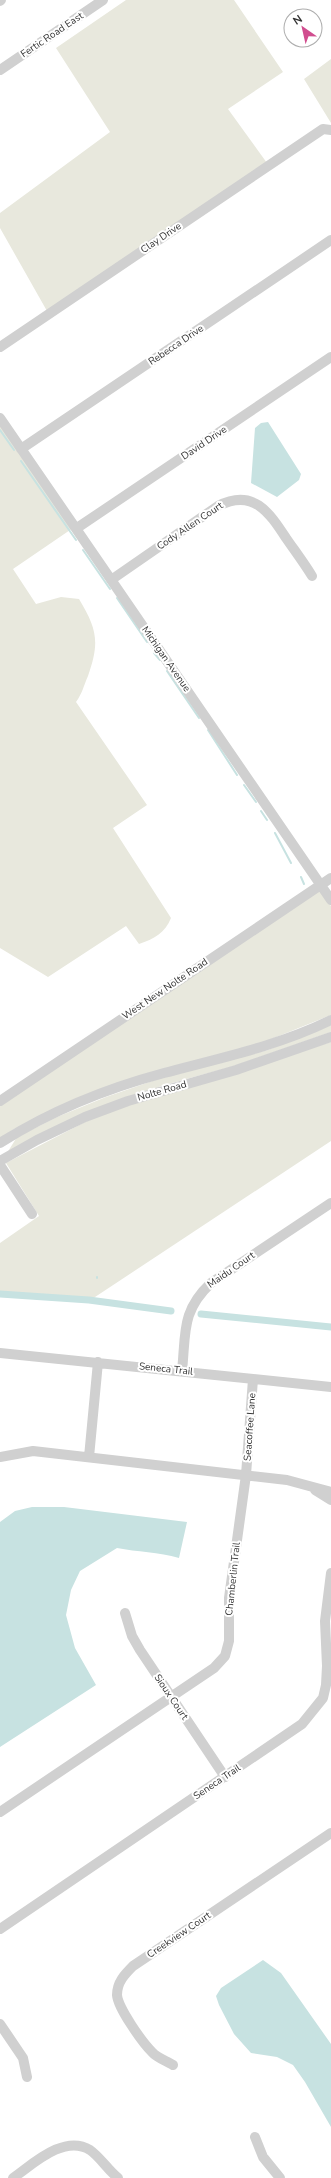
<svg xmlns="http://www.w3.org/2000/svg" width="331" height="2178" viewBox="0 0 331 2178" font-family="'Nunito Sans',sans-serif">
<rect width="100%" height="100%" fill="#fff"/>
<!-- green -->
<path fill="#e8e8dd" d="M126 0H234L283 72 228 109 267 163 47 311 0 228V213L110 132 56 48Z
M331 59V123L304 79Z
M0 425 73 528 13 569 36 604 61 597 79 599C97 629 100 642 88 676 84 685 82 694 76 702L147 805 113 828 171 918C165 933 154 939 139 944L126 926 48 977 0 948Z
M320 890 331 906V1015L264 1042 216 1057 14 1129 0 1138V1100Z
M331 1025V1032L234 1066 161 1086 7 1153 17 1137 57 1117 106 1097 164 1077 268 1050Z
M331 1042V1141L92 1299 0 1294V1243L39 1216 6 1163 87 1121 129 1104Z"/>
<!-- water -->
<path fill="#c7e2e1" d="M268 422 301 474 299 480 277 497 251 483 255 428 261 423Z
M32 1507H64L187 1522 179 1558C159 1552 137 1552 117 1548L80 1571 71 1590 66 1615 75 1648 96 1685 0 1747V1522L15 1511Z
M263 1960 281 1973 331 2044V2127L305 2082 293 2065 277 2057 251 2053 234 2034 219 2005 216 1996 221 1988Z"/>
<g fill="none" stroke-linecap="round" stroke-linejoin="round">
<!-- stream -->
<path stroke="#c7e2e1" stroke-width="2" d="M0 430 14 450
M21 461 76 540
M83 550 110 589
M117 598 147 642
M154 653 160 660
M167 671 199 718
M208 730 237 775
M244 785 256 802
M261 811 267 820
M275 833 291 863
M301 877 304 884
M97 1278V1277
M89 1300 91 1298"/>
<!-- canal -->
<path stroke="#c7e2e1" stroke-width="7" d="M0 1294 89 1300 171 1311
M201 1314 331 1327"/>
<!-- minor -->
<path stroke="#d0d0d0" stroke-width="10" d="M0 1 1 0
M0 70 103 0
M0 347 323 129 331 130
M0 418 331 900
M21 449 331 240
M77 528 331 357
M111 580 218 506C253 488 269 512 286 538 295 551 304 563 312 576
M0 1101 331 878
M0 1143C49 1112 108 1088 164 1073 220 1058 278 1046 331 1020
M0 1161 37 1140 85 1117 128 1101 236 1070 331 1037
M0 1165 32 1214
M0 1353 331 1387
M182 1371C186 1333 181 1311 211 1283L331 1203
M0 1457 33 1451 287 1480 331 1492
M89 1457 98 1362
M315 1490 331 1500
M125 1613 132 1636 140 1650 225 1777
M0 1812 214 1668 225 1656 229 1641V1598L246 1475 253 1379
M0 1929 302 1724 323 1698 326 1685 327 1666 325 1621 331 1573
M0 2024 23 2058 27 2077
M173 2065C167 2061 157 2058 152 2052 142 2042 118 2008 117 1995 117 1982 125 1974 133 1966L331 1833
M255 2137 263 2157 280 2178
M13 2178C33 2164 64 2134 90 2150 100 2157 108 2170 118 2178"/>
</g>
<g text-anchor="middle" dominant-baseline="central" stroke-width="4" stroke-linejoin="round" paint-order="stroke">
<!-- street labels -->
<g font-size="10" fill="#333" stroke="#fff">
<text transform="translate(52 35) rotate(-34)">Fertic Road East</text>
<text transform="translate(161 238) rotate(-34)">Clay Drive</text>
<text transform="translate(176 345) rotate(-34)">Rebecca Drive</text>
<text transform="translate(204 443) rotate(-34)">David Drive</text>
<text transform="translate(190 526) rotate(-34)">Cody Allen Court</text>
<text transform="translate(166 659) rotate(55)">Michigan Avenue</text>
<text transform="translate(165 989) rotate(-34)">West New Nolte Road</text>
<text transform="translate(162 1091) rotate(-16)">Nolte Road</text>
<text transform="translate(231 1270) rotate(-35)">Maidu Court</text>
<text transform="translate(166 1369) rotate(6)">Seneca Trail</text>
<text transform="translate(250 1427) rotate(-86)">Seacoffee Lane</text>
<text transform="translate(233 1579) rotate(-84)">Chamberlin Trail</text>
<text transform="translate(171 1697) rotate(56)">Sioux Court</text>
<text transform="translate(217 1782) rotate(-34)">Seneca Trail</text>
<text transform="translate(179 1935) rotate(-34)">Creekview Court</text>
</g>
</g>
<!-- north arrow -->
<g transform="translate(303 28) rotate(326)"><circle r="19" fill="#ffffff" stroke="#adadad"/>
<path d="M0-3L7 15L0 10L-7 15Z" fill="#d14d8f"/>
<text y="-6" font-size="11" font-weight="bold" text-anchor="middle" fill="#333333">N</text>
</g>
</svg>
